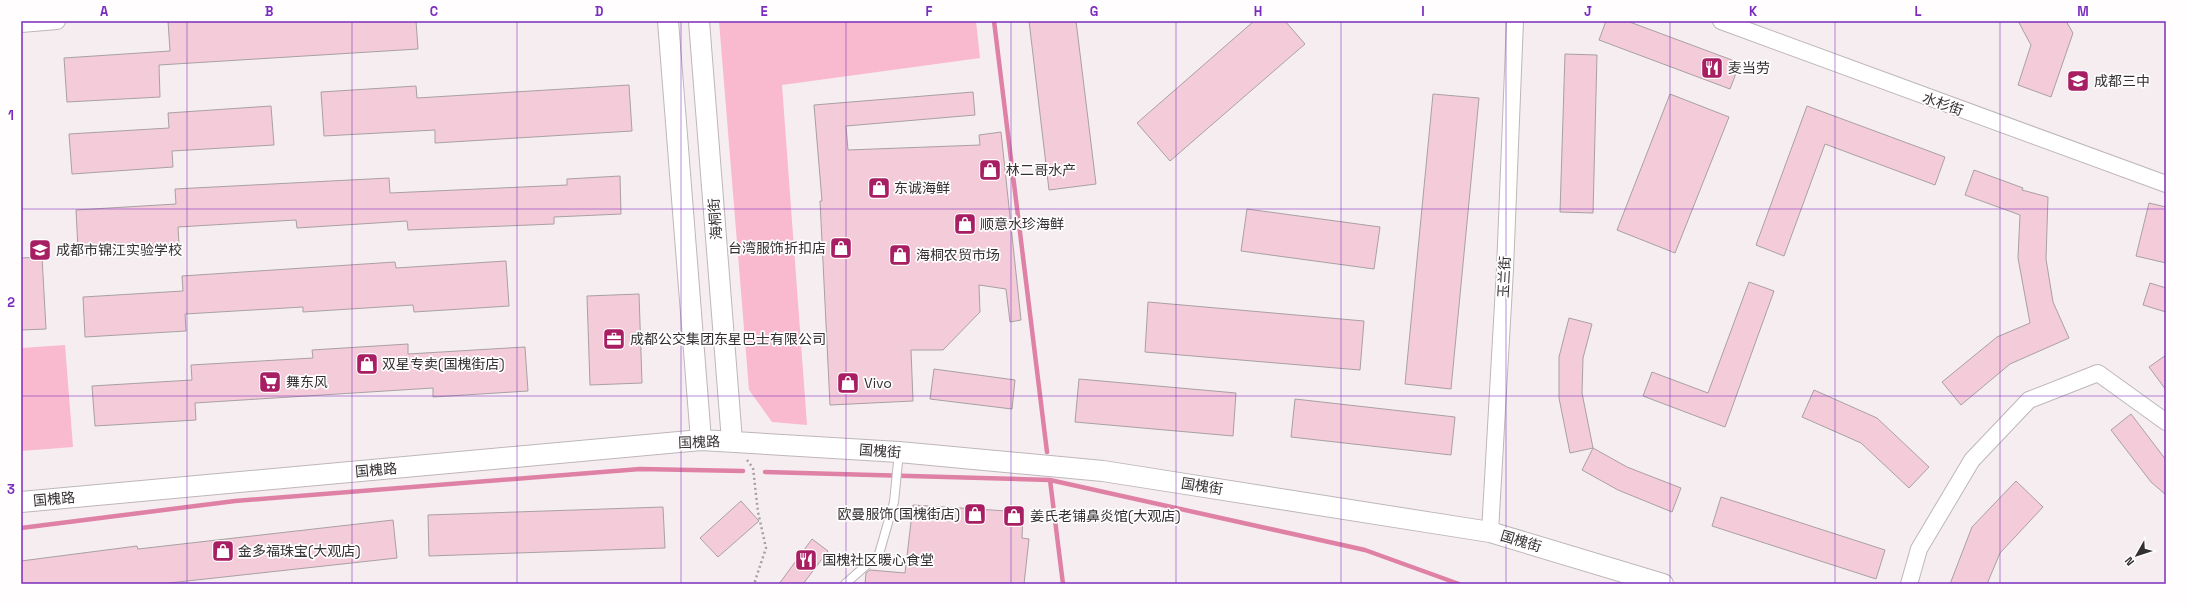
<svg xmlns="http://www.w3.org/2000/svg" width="2187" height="605" viewBox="0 0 2187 605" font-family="'Space Grotesk','Noto Sans SC',sans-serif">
<rect width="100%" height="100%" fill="#f6edf0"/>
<!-- green -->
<path fill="#f9b9cf" d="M719 21H976L980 58 782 85 807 425 772 422 749 390Z
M65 345 73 447 21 451V348Z"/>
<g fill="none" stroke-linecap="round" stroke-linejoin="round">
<!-- stream -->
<path stroke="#df81a5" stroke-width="4.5" d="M994 21 1047 452
M765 472 1050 480 1365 550 1459 584
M1050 480 1063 584
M21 528 235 501 640 469 743 471"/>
</g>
<!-- building -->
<path fill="#f4cbd9" stroke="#a9a0a3" d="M168 21H416L418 49 159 65 160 97 67 102 64 58 170 51Z
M1029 21H1076L1096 184 1049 190Z
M1254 21H1285L1305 44 1170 161 1137 123Z
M1606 21H1627L1740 63 1730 89 1599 40Z
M2018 21H2066L2073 33 2051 97 2018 85 2031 45Z
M1565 54 1597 55 1593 213 1560 212Z
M629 85 632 131 435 143V130L324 136 321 92 416 86 417 98Z
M973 92 975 115 846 126 848 150 980 145 979 135 1001 132 1021 320 1010 322 1006 289 979 285 980 312 943 350H911L913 401 830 405 820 201H822L814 105Z
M1433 94 1479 98 1451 389 1405 384Z
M1670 94 1729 117 1675 253 1617 230Z
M271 106 274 145 172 151 173 167 72 174 69 134 169 128 168 113Z
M1807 106 1945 157 1935 185 1825 144 1784 256 1756 245Z
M1974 170 2023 188 2022 190 2048 197 2046 259 2053 302 2069 338 2010 364 1961 405 1942 382 1997 337 2030 323 2018 258 2020 215 1965 195Z
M620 176 621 214 554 217V224L408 230 407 221 297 228 296 220 178 227 179 244 78 250 76 210 176 204 175 189 389 178 390 193 567 185V179Z
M2149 203 2166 207V263L2136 256Z
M1247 209 1380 227 1374 269 1241 251Z
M42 257 46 329 21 330V258Z
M506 261 509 306 414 312 413 305 303 312V307L185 314 186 331 85 337 83 297 183 291 182 276 395 262 396 268Z
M1749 282 1774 291 1725 427 1643 396 1652 372 1708 393Z
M2150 283 2166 288V312L2143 305Z
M639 294 642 383 590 385 587 296Z
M1148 302 1364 321 1360 370 1145 352Z
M1569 318 1592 324 1583 358 1582 393 1593 448 1570 453 1559 398V357Z
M408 344V354L525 347 528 391 433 397V388L195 403 196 420 95 426 92 386 192 380 191 365 313 358 312 350Z
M2166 355V390L2149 367Z
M934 369 1015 380 1012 409 930 399Z
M1079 379 1236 393 1233 436 1075 422Z
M1814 390 1877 418 1929 467 1909 488 1861 443 1802 417Z
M1295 399 1455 417 1451 455 1291 437Z
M2131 414 2166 460V495L2151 482 2111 430Z
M1593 448 1627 467 1681 488 1672 512 1618 490 1582 470Z
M2016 481 2043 507 2000 553 1987 584H1950L1972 527Z
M1721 497 1885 550 1876 579 1712 526Z
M741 501 759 521 718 557 700 538Z
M913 505 1023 512 1022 538 1029 539 1024 584H865L866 573 870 570 905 573Z
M663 507 665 548 429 556 428 515Z
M393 520 397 558 160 584H21V561L137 546 138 549Z
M812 539 828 551 803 584H779Z"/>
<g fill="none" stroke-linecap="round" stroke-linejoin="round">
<!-- service casing -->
<g stroke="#beb6b8" stroke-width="10">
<path id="service" d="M845 584 879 554 894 502 899 452"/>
</g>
<!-- minor casing -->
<g stroke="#beb6b8" stroke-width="18">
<path id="minor" d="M1721 21 2166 184
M21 24 57 21
M1490 532 1505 269 1515 21
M1909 584 1919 549 1972 460 2029 400 2098 373 2166 422"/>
</g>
<!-- tertiary casing -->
<g stroke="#beb6b8" stroke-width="22">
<path id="tertiary" d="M668 21 701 440
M699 21 732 441
M21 502 701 440 899 452 1103 471 1490 532 1663 584"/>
</g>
<!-- path -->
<path stroke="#a7a0a3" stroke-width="2.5" stroke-dasharray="2 3" stroke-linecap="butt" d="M747 460 753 468 758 512 766 548 754 584"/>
<!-- service -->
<use href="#service" stroke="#fff" stroke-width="8"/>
<!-- minor -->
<use href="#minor" stroke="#fff" stroke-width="16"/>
<!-- tertiary -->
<use href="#tertiary" stroke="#fff" stroke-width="20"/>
</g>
<!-- grid -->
<path fill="none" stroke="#7b2cbf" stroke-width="1" stroke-opacity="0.55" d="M187 21V584M352 21V584M517 21V584M681 21V584M846 21V584M1011 21V584M1176 21V584M1341 21V584M1506 21V584M1670 21V584M1835 21V584M2000 21V584M21 209H2166M21 396H2166"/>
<!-- icons -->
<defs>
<g id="restaurant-square" transform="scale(1.15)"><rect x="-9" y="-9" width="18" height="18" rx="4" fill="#a81e63" stroke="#fffdfd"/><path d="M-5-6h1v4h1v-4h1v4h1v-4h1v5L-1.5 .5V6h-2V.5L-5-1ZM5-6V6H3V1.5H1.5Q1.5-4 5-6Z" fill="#fff"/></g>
<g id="school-square" transform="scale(1.15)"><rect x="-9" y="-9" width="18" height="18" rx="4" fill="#a81e63" stroke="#fffdfd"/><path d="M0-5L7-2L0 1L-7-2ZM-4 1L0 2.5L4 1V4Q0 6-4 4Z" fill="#fff"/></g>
<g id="shop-square" transform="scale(1.15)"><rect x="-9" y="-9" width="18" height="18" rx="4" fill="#a81e63" stroke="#fffdfd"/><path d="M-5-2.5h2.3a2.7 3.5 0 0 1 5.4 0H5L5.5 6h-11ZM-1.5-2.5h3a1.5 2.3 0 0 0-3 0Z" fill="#fff"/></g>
<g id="office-square" transform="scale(1.15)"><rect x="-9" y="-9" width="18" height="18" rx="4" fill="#a81e63" stroke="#fffdfd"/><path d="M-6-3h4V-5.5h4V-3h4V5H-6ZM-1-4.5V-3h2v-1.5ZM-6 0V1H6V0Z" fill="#fff"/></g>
<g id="supermarket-square" transform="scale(1.15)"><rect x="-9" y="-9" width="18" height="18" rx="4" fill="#a81e63" stroke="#fffdfd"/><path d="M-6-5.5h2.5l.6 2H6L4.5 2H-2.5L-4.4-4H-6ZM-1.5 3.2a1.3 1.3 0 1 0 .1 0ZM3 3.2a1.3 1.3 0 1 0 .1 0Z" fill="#fff"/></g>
</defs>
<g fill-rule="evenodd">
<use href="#restaurant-square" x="1712" y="68"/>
<use href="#school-square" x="2078" y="81"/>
<use href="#shop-square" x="990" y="170"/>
<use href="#shop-square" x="879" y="188"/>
<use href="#shop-square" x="965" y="224"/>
<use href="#shop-square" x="841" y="248"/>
<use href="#school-square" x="40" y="250"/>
<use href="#shop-square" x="900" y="255"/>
<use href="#office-square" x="614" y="339"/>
<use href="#shop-square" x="367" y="364"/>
<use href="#supermarket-square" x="270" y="382"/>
<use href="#shop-square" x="848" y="383"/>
<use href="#shop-square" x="975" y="514"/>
<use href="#shop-square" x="1014" y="516"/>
<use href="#shop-square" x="223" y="551"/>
<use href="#restaurant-square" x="806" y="560"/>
</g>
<g text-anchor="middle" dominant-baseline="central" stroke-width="3.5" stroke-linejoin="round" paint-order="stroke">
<!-- poi labels -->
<g font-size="14" fill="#333031" stroke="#fffdfd" text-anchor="start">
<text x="1728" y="68">麦当劳</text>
<text x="2094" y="81">成都三中</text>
<text x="1006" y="170">林二哥水产</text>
<text x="894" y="188">东诚海鲜</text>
<text x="980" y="224">顺意水珍海鲜</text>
<text x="826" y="248" text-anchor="end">台湾服饰折扣店</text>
<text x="56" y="250">成都市锦江实验学校</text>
<text x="916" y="255">海桐农贸市场</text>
<text x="630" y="339">成都公交集团东星巴士有限公司</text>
<text x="382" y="364">双星专卖(国槐街店)</text>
<text x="286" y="382">舞东风</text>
<text x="864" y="383">Vivo</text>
<text x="960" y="514" text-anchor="end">欧曼服饰(国槐街店)</text>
<text x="1030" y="516">姜氏老铺鼻炎馆(大观店)</text>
<text x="238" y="551">金多福珠宝(大观店)</text>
<text x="822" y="560">国槐社区暖心食堂</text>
</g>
<!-- street labels -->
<g font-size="14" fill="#333031" stroke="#fffdfd">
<text transform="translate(1943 104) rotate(20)">水杉街</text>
<text transform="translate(715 219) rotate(-94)">海桐街</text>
<text transform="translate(1504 277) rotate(-87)">玉兰街</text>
<text transform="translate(699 442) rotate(-2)">国槐路</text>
<text transform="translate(880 451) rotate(4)">国槐街</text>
<text transform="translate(376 470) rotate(-5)">国槐路</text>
<text transform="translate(1202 486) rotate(9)">国槐街</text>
<text transform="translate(54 499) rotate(-5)">国槐路</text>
<text transform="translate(1521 541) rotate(17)">国槐街</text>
</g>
</g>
<!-- border -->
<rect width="2187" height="605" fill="none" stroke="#fffdfd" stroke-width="44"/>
<!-- north arrow -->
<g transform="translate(2137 555) rotate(231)" stroke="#fffdfd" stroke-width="3" paint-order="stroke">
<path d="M0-3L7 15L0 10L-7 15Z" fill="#333031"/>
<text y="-6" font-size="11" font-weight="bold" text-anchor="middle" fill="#333031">N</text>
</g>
<rect x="22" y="22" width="2143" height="561" fill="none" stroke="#7b2cbf" stroke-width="1.5"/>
<g font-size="13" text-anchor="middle" font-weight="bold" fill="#7b2cbf">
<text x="104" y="16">A</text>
<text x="269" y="16">B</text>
<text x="434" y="16">C</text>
<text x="599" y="16">D</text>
<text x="764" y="16">E</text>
<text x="929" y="16">F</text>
<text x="1094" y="16">G</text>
<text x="1258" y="16">H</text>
<text x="1423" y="16">I</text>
<text x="1588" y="16">J</text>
<text x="1753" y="16">K</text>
<text x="1918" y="16">L</text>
<text x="2083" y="16">M</text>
<text x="11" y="120">1</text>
<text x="11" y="307">2</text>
<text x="11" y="494">3</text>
</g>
</svg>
